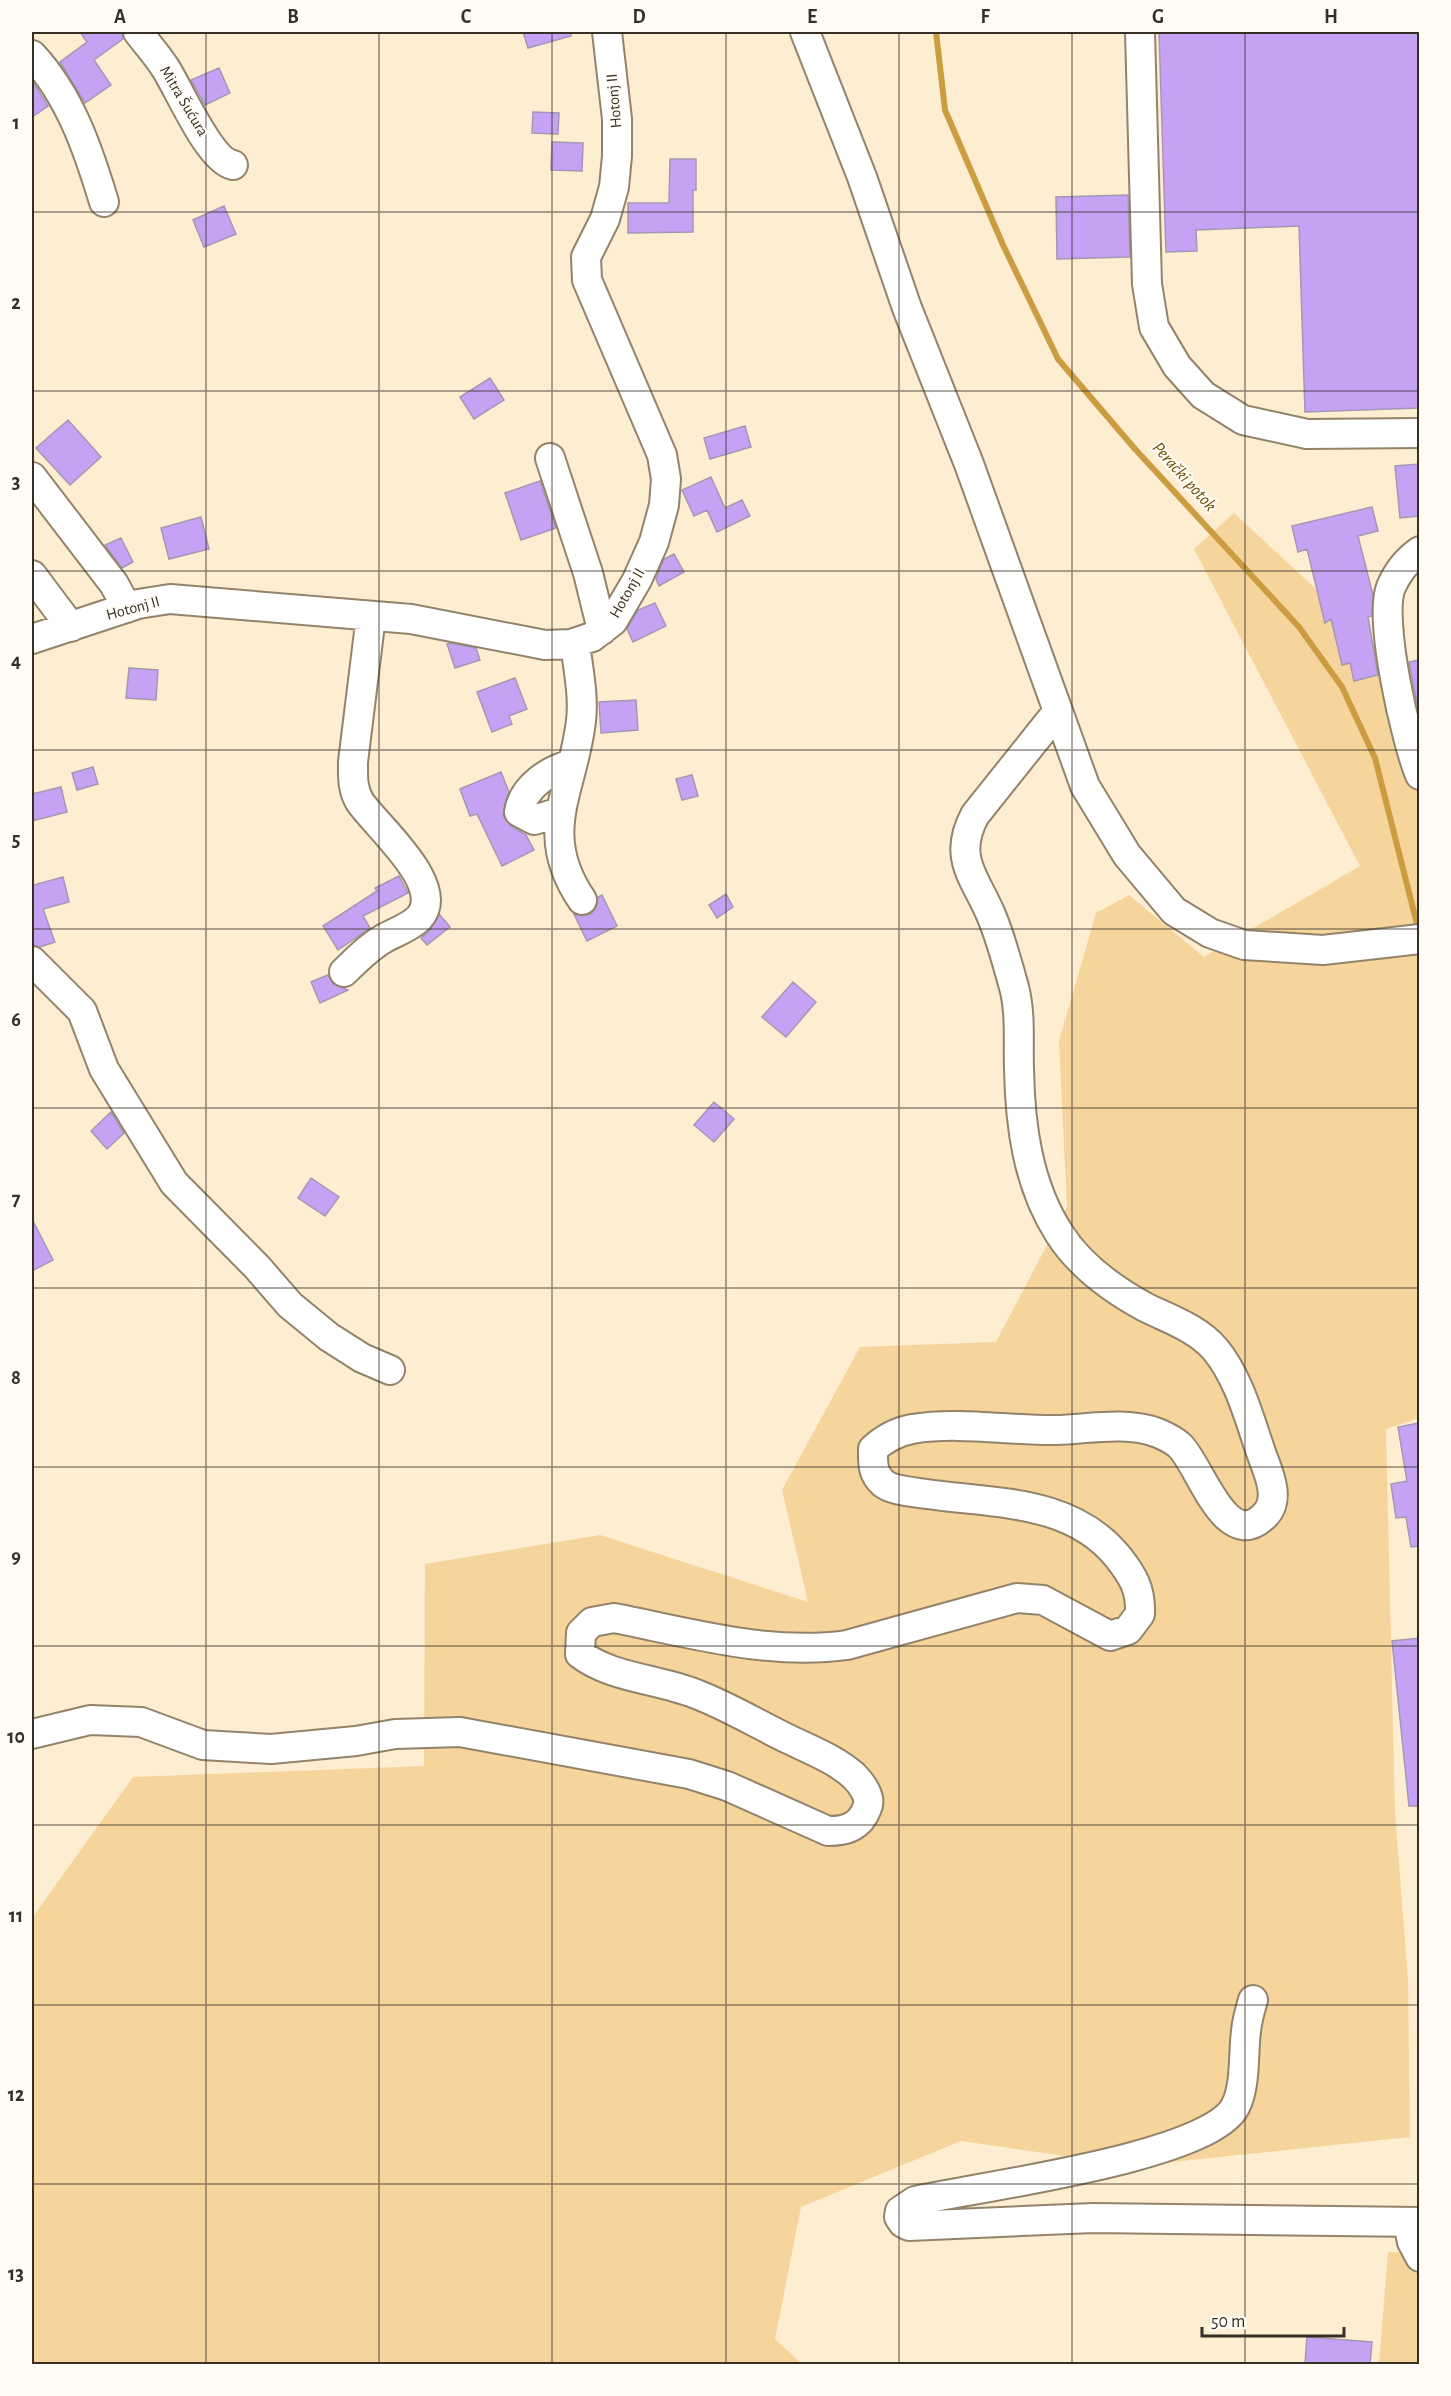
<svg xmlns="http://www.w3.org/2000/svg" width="1451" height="2396" viewBox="0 0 1451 2396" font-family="'Alegreya Sans',sans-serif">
<rect width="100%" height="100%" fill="#fdedd1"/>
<!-- green -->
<path fill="#f6d59c" d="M1234 513 1385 653 1419 784V1418L1386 1429 1395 1813 1408 1980 1410 2137 1134 2166 961 2141 801 2207 775 2339 802 2364H32V1918L133 1777 424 1766 425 1564 600 1535 808 1602 782 1490 860 1347 996 1342 1067 1207 1059 1041 1096 913 1129 895 1204 957 1360 866 1194 549Z
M1388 2252 1419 2253V2364H1379Z"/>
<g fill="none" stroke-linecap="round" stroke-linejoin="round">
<!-- stream -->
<path stroke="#cb9c40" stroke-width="6" d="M936 32 945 110 1003 245 1058 359 1135 449 1299 627 1342 687 1375 758 1419 932"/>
</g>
<!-- building -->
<path fill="#c6a2f5" stroke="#a398b3" stroke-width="1.5" d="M80 32H122L123 39 94 60 111 85 85 103 60 62 87 42Z
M523 32H571V36L528 48Z
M1159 32H1419V408L1305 412 1299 226 1196 230 1197 251 1166 252Z
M219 68 230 93 205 105 191 80Z
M33 82 48 106 32 117V83Z
M533 112 559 113 558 134 532 133Z
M552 142 583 143 582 171 551 170Z
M670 159H696V190H693V232L628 233V203H669Z
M1128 195 1130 257 1057 259 1056 197Z
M224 206 236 234 204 247 193 220Z
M490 378 504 400 474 419 460 397Z
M68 420 101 457 70 485 36 448Z
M745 426 751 447 710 459 704 438Z
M1419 464V516L1400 518 1395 466Z
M711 477 725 508 742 500 750 516 717 532 707 510 694 516 682 490Z
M540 481 556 528 521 540 505 493Z
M1372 507 1378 531 1358 536 1373 595 1372 616 1368 617 1378 675 1354 681 1350 663 1342 665 1331 619 1325 623 1307 549 1298 552 1292 526Z
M201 517 209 549 169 559 161 528Z
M121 538 133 562 122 568 105 545Z
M674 554 684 572 659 586 656 579 664 559Z
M655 603 666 626 633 642 627 629 638 610Z
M450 643 476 648 480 660 455 668 447 644Z
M1419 660V714L1409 662Z
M129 668 158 670 156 700 126 698Z
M515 678 527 709 509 716 512 724 492 732 477 692Z
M636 700 638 730 601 733 599 702Z
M93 767 98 784 77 790 72 773Z
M501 772 509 792 503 815 511 826 526 835 534 850 502 866 477 814 470 816 460 789Z
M692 775 698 796 682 800 676 779Z
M61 787 67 812 32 821V794Z
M399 876 408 893 363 916 370 928 338 950 323 926 377 891 375 888Z
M63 877 69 902 43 909 55 942 40 947 32 945V883L34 885Z
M726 894 733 907 717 918 709 905Z
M602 895 617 926 587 941 574 914 582 916 591 914 596 908 598 897Z
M439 914 450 927 427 945 421 938 430 930Z
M328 975 333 984 348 990 320 1003 311 982Z
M793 982 816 1002 786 1037 762 1017Z
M714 1102 734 1119 714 1142 694 1125Z
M111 1112 124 1133 107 1149 91 1131Z
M311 1178 339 1197 325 1216 298 1198Z
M32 1219 53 1260 32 1271Z
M1419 1423V1546L1411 1547 1406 1517 1396 1518 1391 1484 1407 1481 1398 1427Z
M1419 1638V1806H1409L1392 1641Z
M1307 2337 1372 2342 1370 2364H1305Z"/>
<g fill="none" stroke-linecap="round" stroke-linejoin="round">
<!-- minor casing -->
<g stroke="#92836a" stroke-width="32">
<path id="minor" d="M138 32C147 44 158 56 166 69 180 91 209 160 233 165
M805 32 862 177 907 308 969 464 1085 786 1127 855 1174 911 1210 933 1244 945 1323 950 1420 939
M1140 32 1147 284 1154 327 1177 366 1203 395 1243 420 1307 434 1420 433
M32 55C70 96 88 149 104 202
M550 458 588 573 602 630
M32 477 114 584 127 608
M1420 551C1407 560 1397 573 1391 587 1378 618 1406 742 1420 775
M32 575 71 627
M32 639 138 604 170 599 411 619 545 645 571 644 592 637 613 621 637 580 654 542 664 505 666 479 662 455 587 280 586 257 605 219 614 187 617 156V119L607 32
M575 643C578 668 584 696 581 721 573 791 536 832 582 900
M560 812 534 820 519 812C523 787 549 770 572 764
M32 961 82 1011 104 1069 174 1183 257 1267 290 1305 329 1337 362 1358 390 1370
M344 972C356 960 368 948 383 939 395 932 409 928 419 918 448 886 377 827 360 802 352 789 353 776 353 762L371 616
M32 1734 90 1720 141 1722 203 1745 271 1749 356 1741 395 1734 460 1732 689 1774 727 1786 828 1831C846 1831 860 1827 867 1808 872 1798 862 1784 854 1776 834 1758 806 1748 782 1736 754 1722 725 1705 696 1694 659 1679 611 1678 580 1654L581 1633 592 1622 614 1618C691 1633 769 1656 847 1645L1017 1598 1043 1600 1110 1636 1128 1630 1140 1614C1141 1589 1133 1576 1118 1557 1071 1499 995 1504 927 1494 915 1492 892 1491 883 1483 872 1473 873 1463 873 1449 884 1439 896 1432 912 1429 959 1421 1010 1431 1057 1430 1089 1429 1127 1421 1158 1433 1165 1436 1175 1441 1180 1446 1200 1465 1225 1552 1263 1517 1281 1502 1270 1476 1263 1458 1250 1422 1240 1379 1215 1349 1197 1328 1169 1319 1145 1307 1112 1289 1079 1265 1059 1233 1028 1185 1020 1126 1019 1069 1018 1042 1021 1014 1014 987 1007 963 1001 938 991 915 975 877 952 858 975 815L1058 711
M1253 2000C1250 2010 1247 2020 1246 2031 1243 2055 1246 2086 1235 2107 1207 2158 976 2187 915 2201L900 2211 899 2217 903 2223 909 2226 1093 2218 1420 2222
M1408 2222 1412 2242 1420 2257"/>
</g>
<!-- minor -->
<use href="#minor" stroke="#fff" stroke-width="28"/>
</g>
<!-- grid -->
<path fill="none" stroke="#352f25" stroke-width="1.5" stroke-opacity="0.55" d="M206 32V2364M379 32V2364M552 32V2364M726 32V2364M899 32V2364M1072 32V2364M1245 32V2364M32 212H1420M32 391H1420M32 571H1420M32 750H1420M32 929H1420M32 1108H1420M32 1288H1420M32 1467H1420M32 1646H1420M32 1825H1420M32 2005H1420M32 2184H1420"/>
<g text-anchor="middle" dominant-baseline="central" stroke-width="4.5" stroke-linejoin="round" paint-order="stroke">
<!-- street labels -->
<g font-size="16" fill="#352f25" stroke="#fffcf6">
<text transform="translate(184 101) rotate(59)">Mitra Šućura</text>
<text transform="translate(614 101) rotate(-95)">Hotonj II</text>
<text transform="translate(627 593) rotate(-60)">Hotonj II</text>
<text transform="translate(133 608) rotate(-15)">Hotonj II</text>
</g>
<!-- water labels -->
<g font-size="18" font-style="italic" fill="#6f4f06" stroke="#fffcf6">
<text transform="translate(1184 477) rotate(48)">Perački potok</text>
</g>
</g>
<!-- border -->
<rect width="1451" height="2396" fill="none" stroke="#fffcf6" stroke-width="66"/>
<!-- scale -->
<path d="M1202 2327v9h142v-9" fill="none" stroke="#352f25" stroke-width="3"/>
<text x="1211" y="2327" font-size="18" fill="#352f25" stroke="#fffcf6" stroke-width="4.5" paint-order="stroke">50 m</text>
<rect x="33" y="33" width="1385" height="2330" fill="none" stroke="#352f25" stroke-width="2"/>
<g font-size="20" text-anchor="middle" font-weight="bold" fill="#352f25">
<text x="120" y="23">A</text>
<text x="293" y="23">B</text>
<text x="466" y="23">C</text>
<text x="639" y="23">D</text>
<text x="812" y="23">E</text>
<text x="985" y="23">F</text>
<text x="1158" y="23">G</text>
<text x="1331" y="23">H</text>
<text x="16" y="129">1</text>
<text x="16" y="309">2</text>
<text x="16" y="488">3</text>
<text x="16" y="667">4</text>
<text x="16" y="846">5</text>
<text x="16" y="1026">6</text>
<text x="16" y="1205">7</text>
<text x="16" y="1384">8</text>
<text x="16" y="1563">9</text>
<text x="16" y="1743">10</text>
<text x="16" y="1922">11</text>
<text x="16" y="2101">12</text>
<text x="16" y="2280">13</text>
</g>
</svg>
